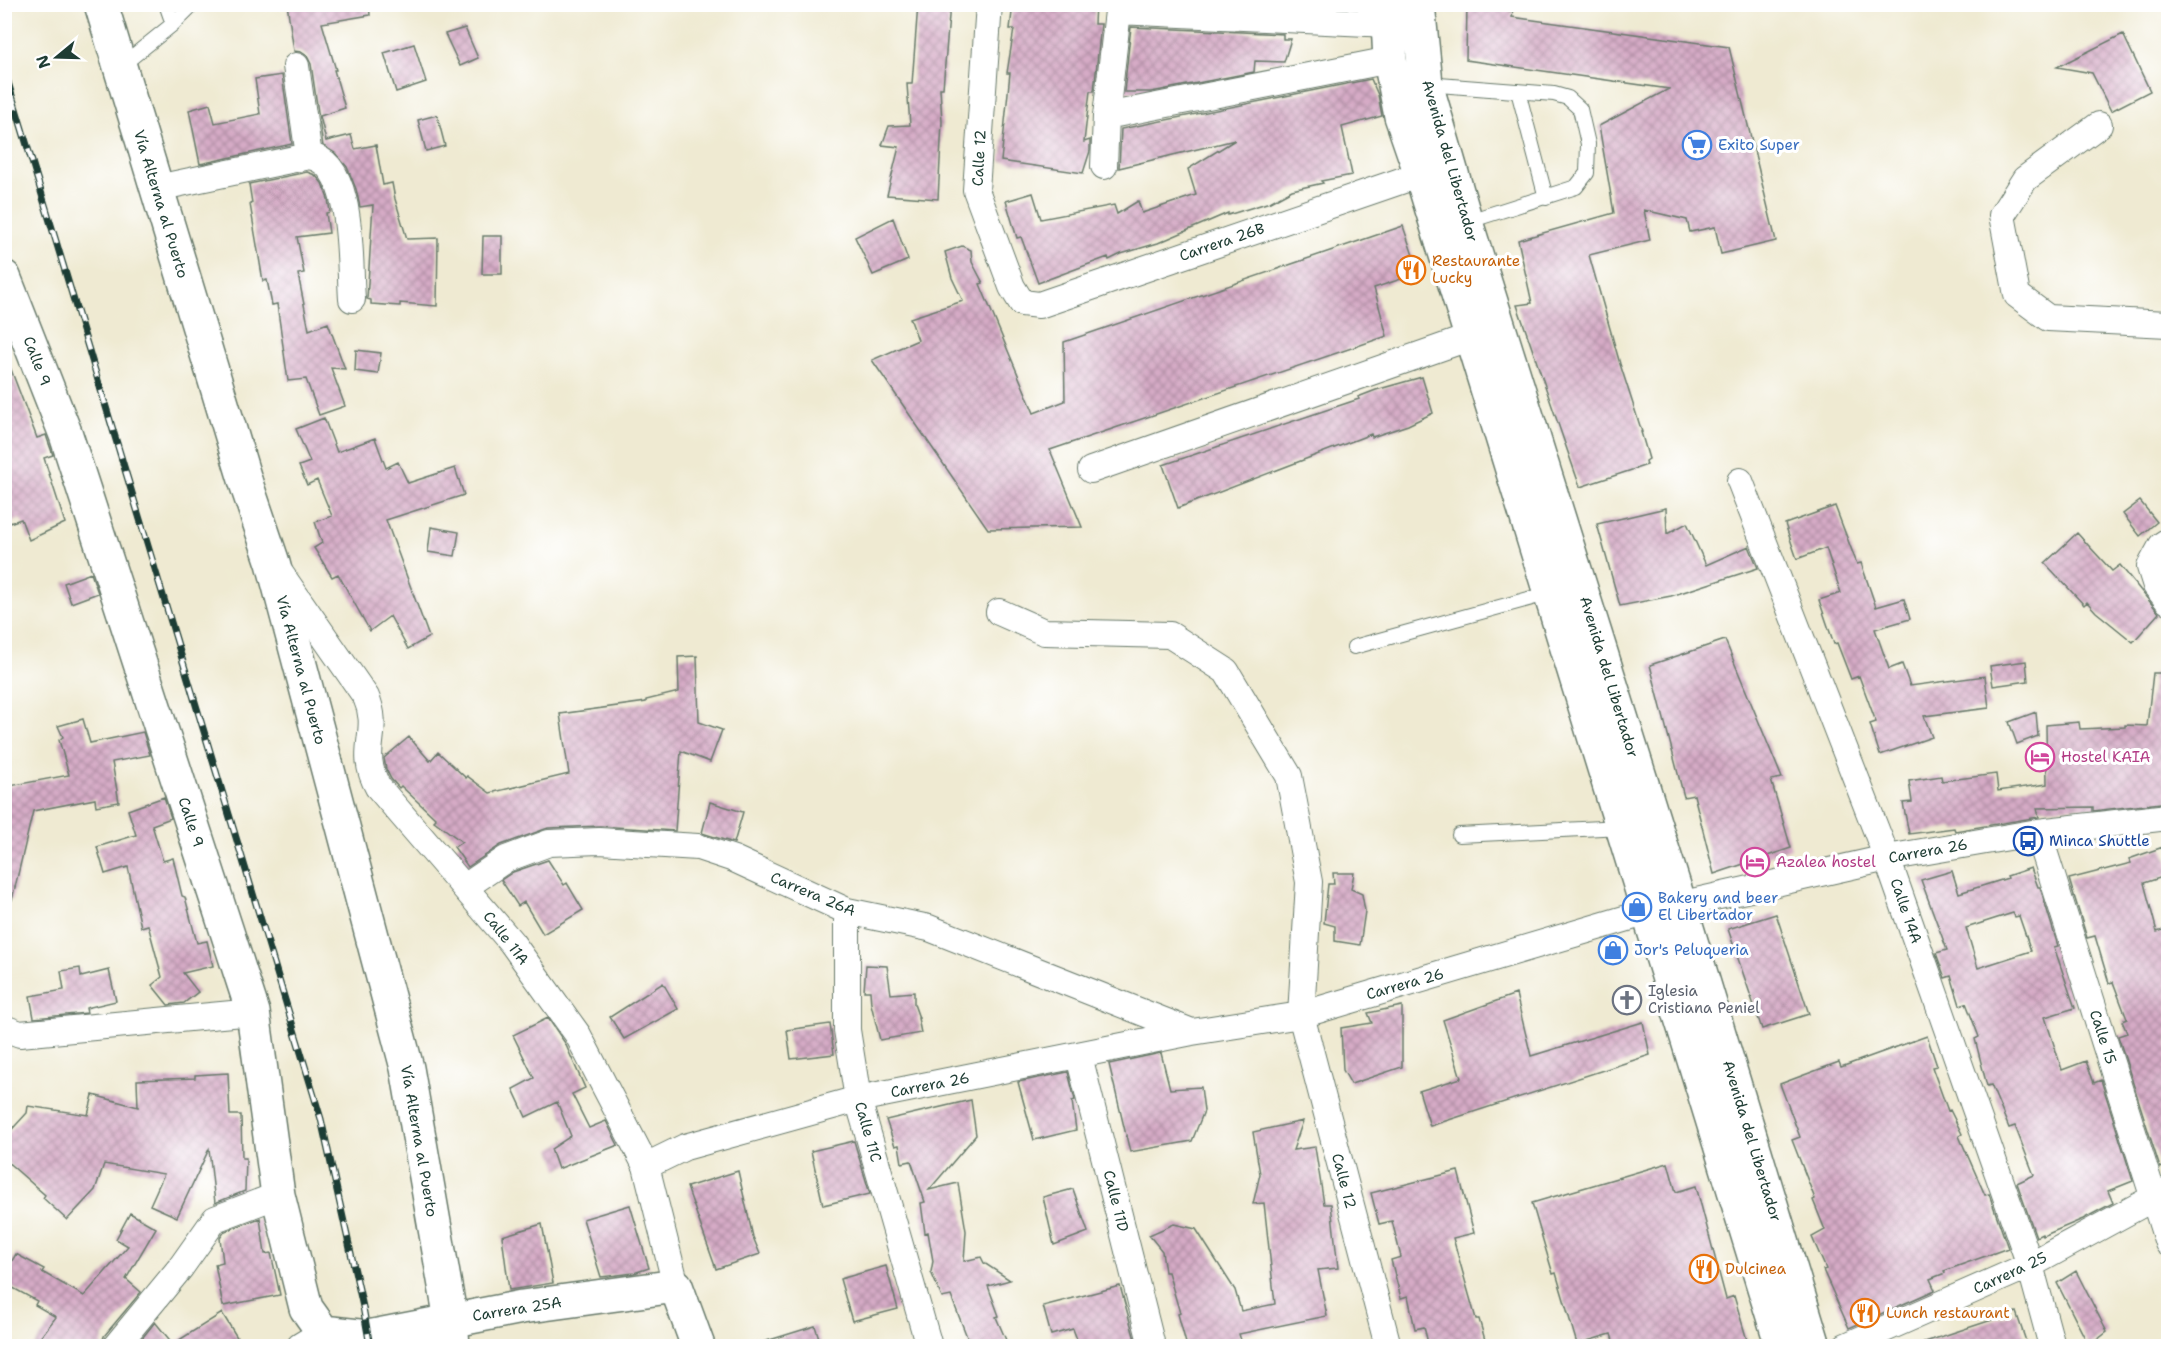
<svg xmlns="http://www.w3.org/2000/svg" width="2173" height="1351" viewBox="0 0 2173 1351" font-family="'Shantell Sans',sans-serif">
<defs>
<pattern id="building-cross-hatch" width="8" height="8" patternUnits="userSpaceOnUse" patternTransform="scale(1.5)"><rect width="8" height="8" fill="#d6abc6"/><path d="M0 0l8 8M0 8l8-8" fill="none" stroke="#ad8ca2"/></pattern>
</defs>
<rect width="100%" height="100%" fill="#fff"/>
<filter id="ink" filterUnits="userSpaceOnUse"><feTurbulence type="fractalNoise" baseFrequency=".0167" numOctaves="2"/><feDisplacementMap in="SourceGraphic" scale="12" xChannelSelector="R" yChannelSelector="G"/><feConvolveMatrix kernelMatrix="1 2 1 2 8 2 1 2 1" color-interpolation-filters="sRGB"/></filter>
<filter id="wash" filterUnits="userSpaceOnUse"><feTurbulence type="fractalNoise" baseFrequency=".008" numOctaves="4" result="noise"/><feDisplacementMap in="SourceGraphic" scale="24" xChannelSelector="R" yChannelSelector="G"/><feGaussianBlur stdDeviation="1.35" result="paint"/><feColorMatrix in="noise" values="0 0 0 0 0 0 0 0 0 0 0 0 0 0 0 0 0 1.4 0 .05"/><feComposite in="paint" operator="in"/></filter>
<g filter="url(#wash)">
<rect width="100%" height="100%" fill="#efead2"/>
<g id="blocks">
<!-- building -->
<path fill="url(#building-cross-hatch)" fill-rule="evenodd" d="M287 4H369L370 15 322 23 336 70H334L345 108 320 116 326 141 351 135 355 149 376 145 383 185 392 183 395 199 407 239 438 238 437 306 400 303V306L371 304V300L367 299 373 205 360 207 356 189 347 167 335 153 323 146 311 64 307 56 301 52 294 51Z
M918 4H950L943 88H940L942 122 938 199 887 195 899 147 882 145 889 126 910 125 907 84H912Z
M1013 4H1095L1094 24H1101L1094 91H1090L1084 142 1090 140V151L1083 173 1001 161 1010 73H1007L1014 29H1010Z
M1467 5 1513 11 1512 17 1729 47 1776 241 1721 254 1715 227 1690 232 1687 220 1644 210 1650 240 1589 255 1620 364 1642 432H1641L1649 459 1646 461 1647 465 1580 487 1517 305 1532 303 1518 240 1614 213 1599 126 1669 89 1466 60Z
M1131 27 1283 34V39H1291L1284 62 1255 61 1254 72 1151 92H1124Z
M465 28 478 58 460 66 445 34Z
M2123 34 2150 91 2111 111 2092 73 2057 67Z
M414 44 426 82 396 92 384 53Z
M282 75 292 144 200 164 189 110 210 104 215 123 260 114 255 79Z
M1371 79 1378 95 1382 116 1342 127 1352 175 1321 181 1323 183 1292 190 1270 202 1228 215V213L1158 243 1121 254 1109 260 1108 257 1038 283 1021 237 1017 238 1006 201 1033 193 1041 219 1114 205 1117 214 1138 201 1142 213 1196 195 1188 169 1235 140 1119 168 1121 129Z
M437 115 445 146 426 151 418 120Z
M307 172 315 175 322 183 328 199 330 212 326 213 329 233 297 237 304 273 298 274 309 330 328 323 345 369 331 368 345 406 319 415 306 379 288 381 277 304 272 305 267 280 263 281 250 204 252 203 249 184Z
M893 218 908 260 873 275 855 237Z
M1403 226 1419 273 1374 288 1387 336 1050 450 1082 527 988 529 872 360 918 340 910 318 963 301 952 278 945 252 962 246 971 250 972 262 983 283 980 284 1034 413 1065 401 1064 342Z
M483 236H502V274H482Z
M356 350 381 353 378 374 355 371Z
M4 359H7L37 438 46 435 48 441 53 455 44 458 65 523 29 540 21 519 4 525Z
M1422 377 1433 413 1408 425 1372 437 1371 434 1178 508 1163 465 1359 399 1358 397 1376 390Z
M324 418 337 452 375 438 386 468 398 462 408 483 455 468 464 495 386 520 429 637 408 649 390 616 370 631 338 574 332 577 314 548 322 543 315 522 332 516 317 480 307 485 299 466 310 462 296 429Z
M2140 501 2157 522 2140 536 2123 514Z
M1835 506 1857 564 1861 563 1876 607 1904 599 1910 619 1875 629 1889 669 1902 664 1910 686 1985 676 1989 708 1924 716 1932 737 1880 755 1870 724 1876 722 1859 676 1851 679 1837 643 1834 644 1819 600 1841 593 1826 548 1797 559 1785 524Z
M1666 508 1667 534 1687 523 1706 565 1749 546 1758 568 1671 596 1620 606 1597 524Z
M431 527 459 532 455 556 428 552Z
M2077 533 2112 571 2120 565 2159 613 2133 642 2096 612 2087 602 2084 605 2045 563Z
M91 573 98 593 71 603 64 583Z
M1725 640 1782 778 1771 780 1791 848 1714 874 1694 795 1684 797 1650 665Z
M697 656 699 722 722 730 710 762 681 751 675 831 600 826 548 828 501 845 468 867 454 847 462 842 434 821 436 819 401 786 399 788 391 779 386 769 384 758 409 737 430 761 438 752 466 778 467 776 490 793 569 774 560 714 646 702V700L679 692 678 657Z
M2026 661 2028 681 1993 686 1990 666Z
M2153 673H2164L2169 752V802L2093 811V807L2037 808 2039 817 1955 831 1954 828 1909 834 1903 803 1912 802 1909 781 1941 776 1942 781 1996 774 1998 791 2047 784 2046 725 2079 722 2080 729 2125 727V725L2147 726Z
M2036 712 2038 736 2017 744 2009 722Z
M83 719 90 743 143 732 150 755 112 762 119 802 96 806 95 799 33 811 12 900 4 899V787L69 775 59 740 63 737 58 726Z
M164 797 171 818 152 825 163 861 173 858 182 896 185 897 197 943 207 941 213 966 183 973 198 992 184 1003 168 1005 152 985 162 977 148 925 141 927 128 867 105 874 97 847 136 835 128 810Z
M710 802 743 812 734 843 702 833Z
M2163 847 2169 865V875L2144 883 2157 932 2169 928V1165L2160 1168 2118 1036 2127 1033 2122 1021 2127 1019 2113 982 2109 983 2095 936 2087 938 2069 879 2131 863 2129 859Z
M548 860 564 885 567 883 583 910 543 934 524 902 518 906 501 880 513 872Z
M2031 868 2038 887H2040L2058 946 2054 947 2075 1008 2045 1017 2062 1070 2086 1061 2094 1083 2101 1080 2133 1181 2108 1191 2113 1203 2083 1219 2043 1236 2042 1234 2036 1237 2017 1183 2034 1175 2015 1126 2009 1128 1991 1085 1987 1086 1975 1039 1979 1037 1966 1003 1960 1005 1951 976 1945 978 1936 953 1947 950 1921 880 1952 871 1959 893 2008 878 2007 876ZM2013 913 2015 917 2019 916 2031 951 1978 968 1966 928Z
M1333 873H1354L1351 889 1362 894 1365 911 1360 945 1335 941V926L1324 923 1328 884H1334Z
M1776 914 1809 1014 1762 1029 1728 929Z
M866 965 887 966 891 994 914 992V1004L919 1018H918L921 1033 880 1040 871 1004 870 991H864Z
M80 968 81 977 109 970 116 1001 86 1008 87 1013 34 1018 30 996 64 990 61 971Z
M663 983 678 1009 624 1039 610 1017Z
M1516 994 1531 1056 1643 1022 1650 1055 1430 1126 1419 1091 1461 1078 1443 1020Z
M1402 1006V1067L1351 1084 1343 1070 1341 1028 1372 1023 1368 1013Z
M548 1018 565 1043 585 1088 572 1094 589 1128 606 1121 618 1145 558 1169 551 1149 571 1136 557 1102 526 1117 513 1089 534 1078 513 1035Z
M830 1024 834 1054 791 1059 787 1030Z
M1927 1036 1937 1066 1932 1067 1948 1111 1950 1110 1962 1134 1959 1136 1985 1195 1989 1194 2008 1248 1944 1271 1945 1273 1930 1279 1935 1290 1849 1328 1823 1270 1826 1269 1812 1237 1825 1230 1813 1200 1815 1199 1792 1140 1800 1137 1780 1084 1839 1062 1841 1067Z
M1161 1053 1170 1089 1201 1087 1204 1111 1192 1141 1130 1152 1109 1064Z
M1068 1072 1075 1100 1072 1101 1076 1130 1034 1140 1018 1082Z
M228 1073 230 1115H241L242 1158H246L245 1191 215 1203 209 1149 177 1217 150 1205 164 1174 104 1164 95 1190 67 1220 43 1198 45 1195 4 1159V1138L27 1113 28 1106 88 1115 93 1095 138 1107 137 1080 195 1078V1075Z
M971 1100 976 1135 929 1190 958 1183 966 1231 964 1261 981 1257 984 1263 1010 1280 988 1286 999 1316 996 1317 1009 1347H971L951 1296 942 1298 931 1272 933 1261 928 1232 925 1233 921 1203 925 1202 911 1161 902 1163 899 1145 895 1146 886 1120Z
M1303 1121 1293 1150 1315 1147 1324 1204H1331L1338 1268 1318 1270 1327 1316 1239 1334 1243 1347H1187L1178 1314 1180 1313 1168 1272H1165L1162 1251 1149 1235 1174 1224 1196 1229 1235 1290 1241 1311 1275 1304 1264 1203 1253 1204 1260 1174 1253 1132Z
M854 1141 870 1194 823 1205 811 1151Z
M1668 1163 1676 1192 1696 1186 1726 1299 1734 1296 1749 1347H1615L1611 1334 1577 1344 1556 1273 1553 1274 1532 1203Z
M738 1171 753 1237 760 1254 716 1269 687 1187Z
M1458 1171 1474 1233 1453 1238 1476 1319H1479L1487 1347H1429L1424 1327 1415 1329 1408 1296 1401 1298 1391 1260 1401 1257 1392 1221 1379 1224 1371 1193Z
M1073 1189 1088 1232 1054 1245 1043 1197Z
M630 1205 649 1268 634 1273 601 1277 583 1219Z
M130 1213 156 1228 126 1279 141 1292 104 1336 101 1347H33L56 1317 35 1305 37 1301 4 1283V1275L16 1254 44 1269 42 1272 84 1296 128 1246 116 1239Z
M260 1218 265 1254 271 1253 280 1295 223 1306 215 1264 223 1262 220 1238 225 1231Z
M542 1224 553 1283 509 1290 502 1236Z
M886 1266 898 1309 852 1321 840 1279Z
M2076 1271 2107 1332 2089 1346 2057 1283Z
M1120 1286 1137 1347H1080L1073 1329 1051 1335 1043 1306Z
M2016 1312 2028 1347H1923L1922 1343Z
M222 1313 243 1347H135L155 1322 173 1344Z
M815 1326 822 1347H764L763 1342Z"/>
</g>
</g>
<g filter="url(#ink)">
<use href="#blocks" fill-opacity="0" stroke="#687a6b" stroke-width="1.5"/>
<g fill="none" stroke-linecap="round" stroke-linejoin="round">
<!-- lane casing -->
<g stroke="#687a6b" stroke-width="16">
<path id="lane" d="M173 24 193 4
M121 66 173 24 166 4
M1426 84 1554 94 1568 98 1580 109 1588 144 1587 173 1576 187 1466 222
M1518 91 1546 198
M1354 647 1550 593
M1459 835 1622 827"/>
</g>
<!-- street casing -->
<g stroke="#687a6b" stroke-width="28">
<path id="street" d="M989 4 976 190 1012 287 1022 303 1039 305 1421 174
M296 66 309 156
M1106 116 1390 60
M2099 125 2025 179 2002 215 2017 295 2048 318 2168 324
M1104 166 1106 116 1118 11 1388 24
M157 188 309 156C355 162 349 263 352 299
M1091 470 1471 337
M1740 481 1887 858 2030 1265 2052 1346
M2168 541 2162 545 2150 567 2156 586 2168 601
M280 573 366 697C382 732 357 750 378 787L512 943 578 1035 646 1166 676 1286
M999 612 1044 632 1170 635 1226 671 1289 776 1309 882 1301 1015 1388 1346
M2038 832 2168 1243
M465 887 506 859 549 843 599 841 698 847 734 859 847 911 929 928 1192 1032
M847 911V1030L858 1099 929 1346
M4 1028 20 1034 253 1012
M1079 1056 1152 1346
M646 1166 685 1147 858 1099 1192 1032 1301 1015 1648 912 1887 858 2038 832 2168 817
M116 1346 181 1267 215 1219 278 1195
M300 1346 323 1332
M1846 1346 2030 1265 2168 1190"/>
</g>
<!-- secondary casing -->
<g stroke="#687a6b" stroke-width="36">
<path id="secondary" d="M1387 4 1390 60 1401 116 1421 174 1782 1346
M1418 4 1426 84 1466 222 1680 905 1814 1346
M4 277 66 435 253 1012 278 1195 306 1308 323 1332 368 1337 522 1307 676 1286 698 1346"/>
</g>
<!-- primary casing -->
<g stroke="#687a6b" stroke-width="36">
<path id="primary" d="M101 4 246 483 273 563 407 1068 451 1320 453 1346"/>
</g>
<!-- lane -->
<use href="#lane" stroke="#fff" stroke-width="14"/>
<!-- street -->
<use href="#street" stroke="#fff" stroke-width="26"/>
<!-- secondary -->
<use href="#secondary" stroke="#fff" stroke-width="33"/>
<!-- primary -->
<use href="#primary" stroke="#fff" stroke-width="33"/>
<!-- rail casing -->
<g stroke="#1f3d34" stroke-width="7">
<path id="rail" d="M4 69 321 1119 363 1307 370 1346"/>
</g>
<!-- rail -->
<use href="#rail" stroke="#fff" stroke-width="4.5" stroke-dasharray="14" stroke-linecap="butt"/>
</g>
</g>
<!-- icons -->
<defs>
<g id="supermarket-ring" transform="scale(1.5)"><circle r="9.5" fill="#fff" stroke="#3f7fe0" stroke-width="1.5"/><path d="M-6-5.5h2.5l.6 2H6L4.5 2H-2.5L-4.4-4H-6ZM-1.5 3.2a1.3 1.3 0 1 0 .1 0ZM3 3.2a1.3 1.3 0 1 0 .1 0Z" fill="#3f7fe0"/></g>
<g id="restaurant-ring" transform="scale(1.5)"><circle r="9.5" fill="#fff" stroke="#e8710a" stroke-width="1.5"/><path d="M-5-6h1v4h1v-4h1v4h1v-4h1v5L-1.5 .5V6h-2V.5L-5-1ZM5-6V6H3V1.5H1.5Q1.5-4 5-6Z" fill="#e8710a"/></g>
<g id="hotel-ring" transform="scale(1.5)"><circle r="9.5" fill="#fff" stroke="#d1479c" stroke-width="1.5"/><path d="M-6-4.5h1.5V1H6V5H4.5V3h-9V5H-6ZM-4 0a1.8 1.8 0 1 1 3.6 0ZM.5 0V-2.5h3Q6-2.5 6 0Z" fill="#d1479c"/></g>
<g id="bus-ring" transform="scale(1.5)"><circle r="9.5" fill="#fff" stroke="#1a4fb4" stroke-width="1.5"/><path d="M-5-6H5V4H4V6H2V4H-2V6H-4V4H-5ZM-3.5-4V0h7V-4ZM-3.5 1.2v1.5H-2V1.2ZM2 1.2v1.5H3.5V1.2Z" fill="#1a4fb4"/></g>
<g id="shop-ring" transform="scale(1.5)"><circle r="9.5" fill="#fff" stroke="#3f7fe0" stroke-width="1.5"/><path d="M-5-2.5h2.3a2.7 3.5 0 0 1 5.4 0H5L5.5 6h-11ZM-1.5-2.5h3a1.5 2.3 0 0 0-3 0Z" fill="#3f7fe0"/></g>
<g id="church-ring" transform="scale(1.5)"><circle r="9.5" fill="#fff" stroke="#6b7280" stroke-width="1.5"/><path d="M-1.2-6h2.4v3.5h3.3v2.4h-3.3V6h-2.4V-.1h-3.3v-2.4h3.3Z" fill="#6b7280"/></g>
</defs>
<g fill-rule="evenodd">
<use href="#supermarket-ring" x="1697" y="145"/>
<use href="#restaurant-ring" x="1411" y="270"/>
<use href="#hotel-ring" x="2040" y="757"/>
<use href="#bus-ring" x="2028" y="841"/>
<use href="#hotel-ring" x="1755" y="862"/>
<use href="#shop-ring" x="1637" y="907"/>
<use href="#shop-ring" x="1613" y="950"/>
<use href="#church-ring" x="1627" y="1000"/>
<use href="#restaurant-ring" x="1704" y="1269"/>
<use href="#restaurant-ring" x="1865" y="1313"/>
</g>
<g text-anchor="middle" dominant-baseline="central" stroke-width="6" stroke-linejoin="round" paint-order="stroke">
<!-- shop labels -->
<g font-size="15" fill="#366cbe" stroke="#fff" text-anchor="start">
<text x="1718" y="145">Exito Super</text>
<text x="1658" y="898">Bakery and beer<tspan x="1658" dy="17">El Libertador</tspan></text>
<text x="1634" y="950">Jor's Peluqueria</text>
</g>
<!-- street labels -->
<g font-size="15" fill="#1f3d34" stroke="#fff">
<text transform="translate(979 158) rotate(-87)">Calle 12</text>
<text transform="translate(1450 161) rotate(74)">Avenida del Libertador</text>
<text transform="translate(161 204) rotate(73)">Vía Alterna al Puerto</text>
<text transform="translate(1222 242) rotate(-19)">Carrera 26B</text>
<text transform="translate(37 361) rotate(69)">Calle 9</text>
<text transform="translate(301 670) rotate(75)">Vía Alterna al Puerto</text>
<text transform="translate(1609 677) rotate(73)">Avenida del Libertador</text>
<text transform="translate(191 822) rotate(72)">Calle 9</text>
<text transform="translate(1928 851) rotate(-10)">Carrera 26</text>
<text transform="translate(813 894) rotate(23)">Carrera 26A</text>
<text transform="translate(1906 911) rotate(71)">Calle 14A</text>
<text transform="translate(506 938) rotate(52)">Calle 11A</text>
<text transform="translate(1405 984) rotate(-16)">Carrera 26</text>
<text transform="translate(2103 1037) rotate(72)">Calle 15</text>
<text transform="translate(930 1085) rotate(-11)">Carrera 26</text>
<text transform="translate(868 1132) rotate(74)">Calle 11C</text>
<text transform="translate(419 1141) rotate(80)">Vía Alterna al Puerto</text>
<text transform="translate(1752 1141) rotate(73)">Avenida del Libertador</text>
<text transform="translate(1344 1181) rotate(75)">Calle 12</text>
<text transform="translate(1116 1201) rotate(76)">Calle 11D</text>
<text transform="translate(2010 1273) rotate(-25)">Carrera 25</text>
<text transform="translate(517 1309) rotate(-9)">Carrera 25A</text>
</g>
<!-- food labels -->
<g font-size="15" fill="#c56008" stroke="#fff" text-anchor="start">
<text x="1432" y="261">Restaurante<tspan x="1432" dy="17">Lucky</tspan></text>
<text x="1725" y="1269">Dulcinea</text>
<text x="1886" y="1313">Lunch restaurant</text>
</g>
<!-- hotel labels -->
<g font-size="15" fill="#b23c85" stroke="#fff" text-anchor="start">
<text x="2061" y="757">Hostel KAIA</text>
<text x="1776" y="862">Azalea hostel</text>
</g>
<!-- transit labels -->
<g font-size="15" fill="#164399" stroke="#fff" text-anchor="start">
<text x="2049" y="841">Minca Shuttle</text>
</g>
<!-- worship labels -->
<g font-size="15" fill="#5b616d" stroke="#fff" text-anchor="start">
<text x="1648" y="991">Iglesia<tspan x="1648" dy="17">Cristiana Peniel</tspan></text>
</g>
</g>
<!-- margin -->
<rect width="2173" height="1351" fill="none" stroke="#fff" stroke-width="24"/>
<!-- north arrow -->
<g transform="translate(57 57) rotate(251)" stroke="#ffffff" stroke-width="4.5" paint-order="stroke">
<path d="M0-4.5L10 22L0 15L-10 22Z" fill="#1f3d34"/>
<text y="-9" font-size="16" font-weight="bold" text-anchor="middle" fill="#1f3d34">N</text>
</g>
</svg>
